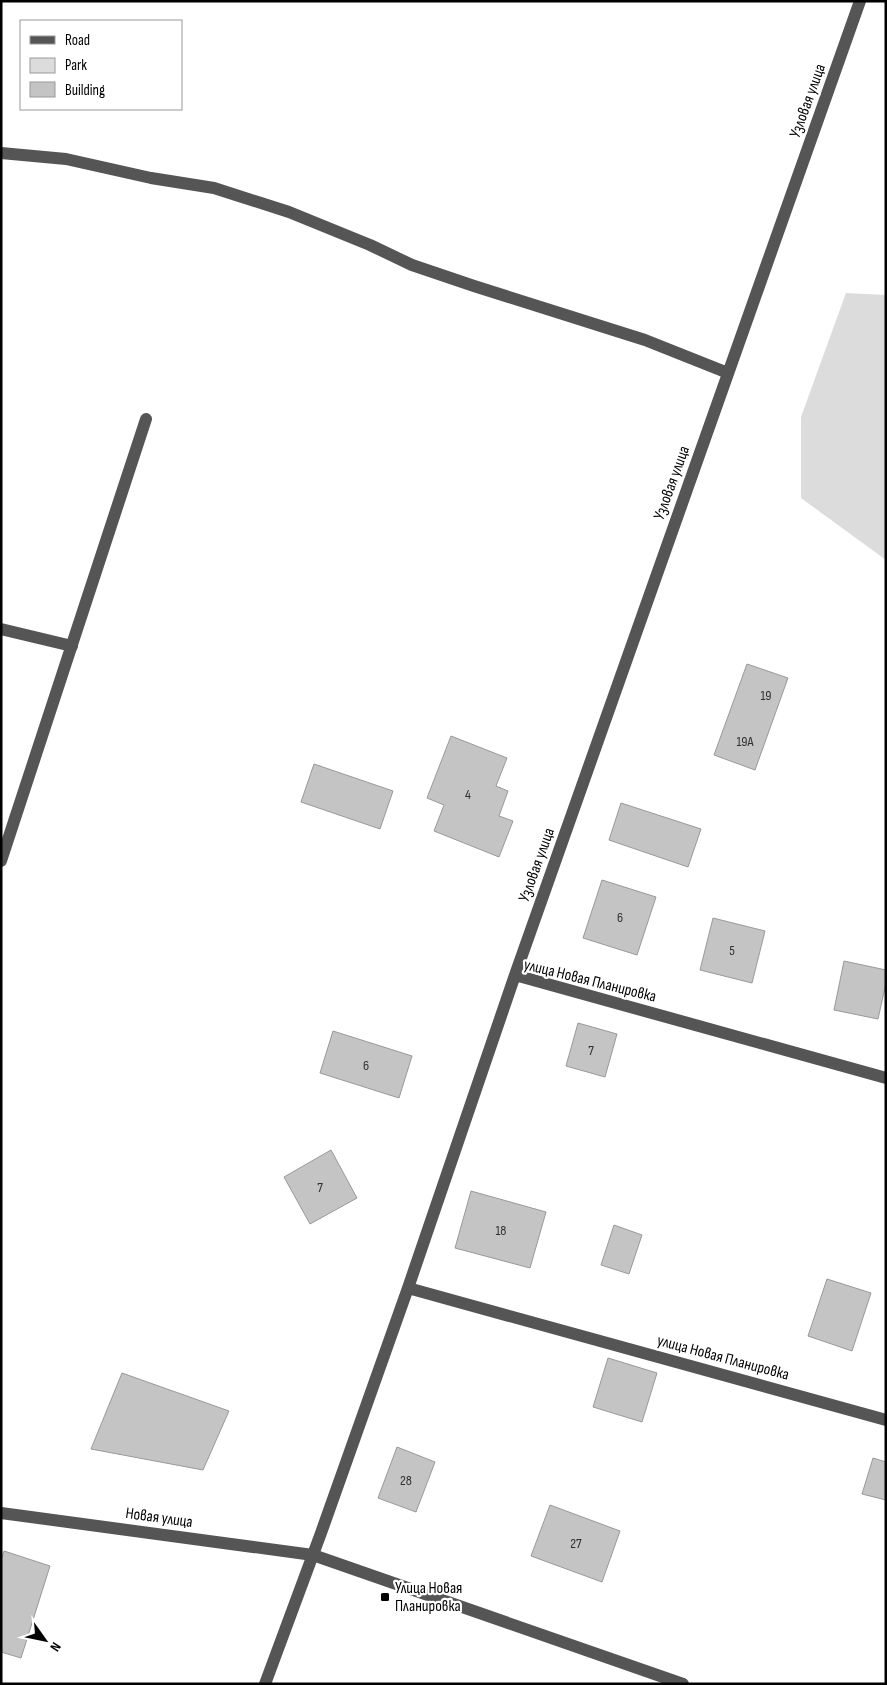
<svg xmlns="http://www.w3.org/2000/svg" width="887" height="1685" viewBox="0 0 887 1685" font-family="'Sofia Sans Condensed',sans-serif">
<rect width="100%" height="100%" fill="#fff"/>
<!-- green -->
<path fill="#dcdcdc" d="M846 293 886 295V560L801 498V417Z"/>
<!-- building -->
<path fill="#c4c4c4" stroke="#999" d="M747 664 788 678 755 770 714 755Z
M451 736 507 758 496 786 508 791 499 816 513 821 499 857 434 831 444 805 427 798Z
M314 764 393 791 380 829 301 802Z
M621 803 701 829 688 867 609 840Z
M602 880 656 897 637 955 583 938Z
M713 918 765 931 752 983 700 970Z
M844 961 886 970V983L878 1019 834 1010Z
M578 1023 617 1034 605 1077 566 1066Z
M333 1031 412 1056 399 1098 320 1073Z
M331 1150 357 1198 310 1224 284 1177Z
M471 1191 546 1212 530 1268 455 1248Z
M614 1225 642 1235 629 1274 601 1265Z
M827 1279 871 1293 852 1351 808 1336Z
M608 1358 657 1373 642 1422 593 1407Z
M122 1373 229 1411 203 1470 91 1449Z
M397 1447 435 1462 416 1512 378 1498Z
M873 1458 886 1462V1500L862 1494Z
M550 1505 620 1531 602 1582 531 1556Z
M4 1551 50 1566 21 1658 1 1652V1560Z"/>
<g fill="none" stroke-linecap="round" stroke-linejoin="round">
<!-- minor -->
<path stroke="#555" stroke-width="12" d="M1 153 66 159 151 178 214 188 289 212 370 245 412 265 474 286 645 340 728 373
M1 629 72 646
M1 861 146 419
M515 975 886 1078
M408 1288 886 1420
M1 1513 313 1555 683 1684
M265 1684 321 1533 408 1288 515 975 860 1"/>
</g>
<!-- markers -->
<rect fill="#000" stroke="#fff" stroke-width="2" x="380" y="1592" width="10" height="10" rx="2.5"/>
<g text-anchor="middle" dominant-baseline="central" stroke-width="4.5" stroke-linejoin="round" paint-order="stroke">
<!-- number labels -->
<g font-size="14" fill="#313131">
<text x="766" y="695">19</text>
<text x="745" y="741">19А</text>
<text x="468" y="794">4</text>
<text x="620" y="917">6</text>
<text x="732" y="950">5</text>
<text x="591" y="1050">7</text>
<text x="366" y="1065">6</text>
<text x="320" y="1187">7</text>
<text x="501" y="1230">18</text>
<text x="406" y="1480">28</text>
<text x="576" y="1543">27</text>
</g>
<!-- street labels -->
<g font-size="16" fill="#000" stroke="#fff">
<text transform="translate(808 101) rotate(-70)">Узловая улица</text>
<text transform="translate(672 483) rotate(-70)">Узловая улица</text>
<text transform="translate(537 865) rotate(-70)">Узловая улица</text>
<text transform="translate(590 981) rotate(14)">улица Новая Планировка</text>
<text transform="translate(723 1358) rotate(15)">улица Новая Планировка</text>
<text transform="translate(159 1518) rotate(8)">Новая улица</text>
</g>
<!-- poi labels -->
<g font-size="16" fill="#000" stroke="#fff" text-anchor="start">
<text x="395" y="1588">Улица Новая<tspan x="395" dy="18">Планировка</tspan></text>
</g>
</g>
<!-- border -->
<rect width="887" height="1685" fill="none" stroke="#000000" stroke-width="5"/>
<!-- legend -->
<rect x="20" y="20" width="162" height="90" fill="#ffffff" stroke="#999999"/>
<rect x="30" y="36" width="25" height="8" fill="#555555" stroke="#999999"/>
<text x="65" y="45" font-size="15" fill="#000000">Road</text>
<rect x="30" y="58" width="25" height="15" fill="#dcdcdc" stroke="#999999"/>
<text x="65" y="70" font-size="15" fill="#000000">Park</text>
<rect x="30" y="82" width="25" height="15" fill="#c4c4c4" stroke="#999999"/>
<text x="65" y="95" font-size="15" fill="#000000">Building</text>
<!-- north arrow -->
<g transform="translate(45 1640) rotate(123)" stroke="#ffffff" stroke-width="4" paint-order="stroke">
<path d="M0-4L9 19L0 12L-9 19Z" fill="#000000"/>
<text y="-8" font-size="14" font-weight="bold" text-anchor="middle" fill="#000000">N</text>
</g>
</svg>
